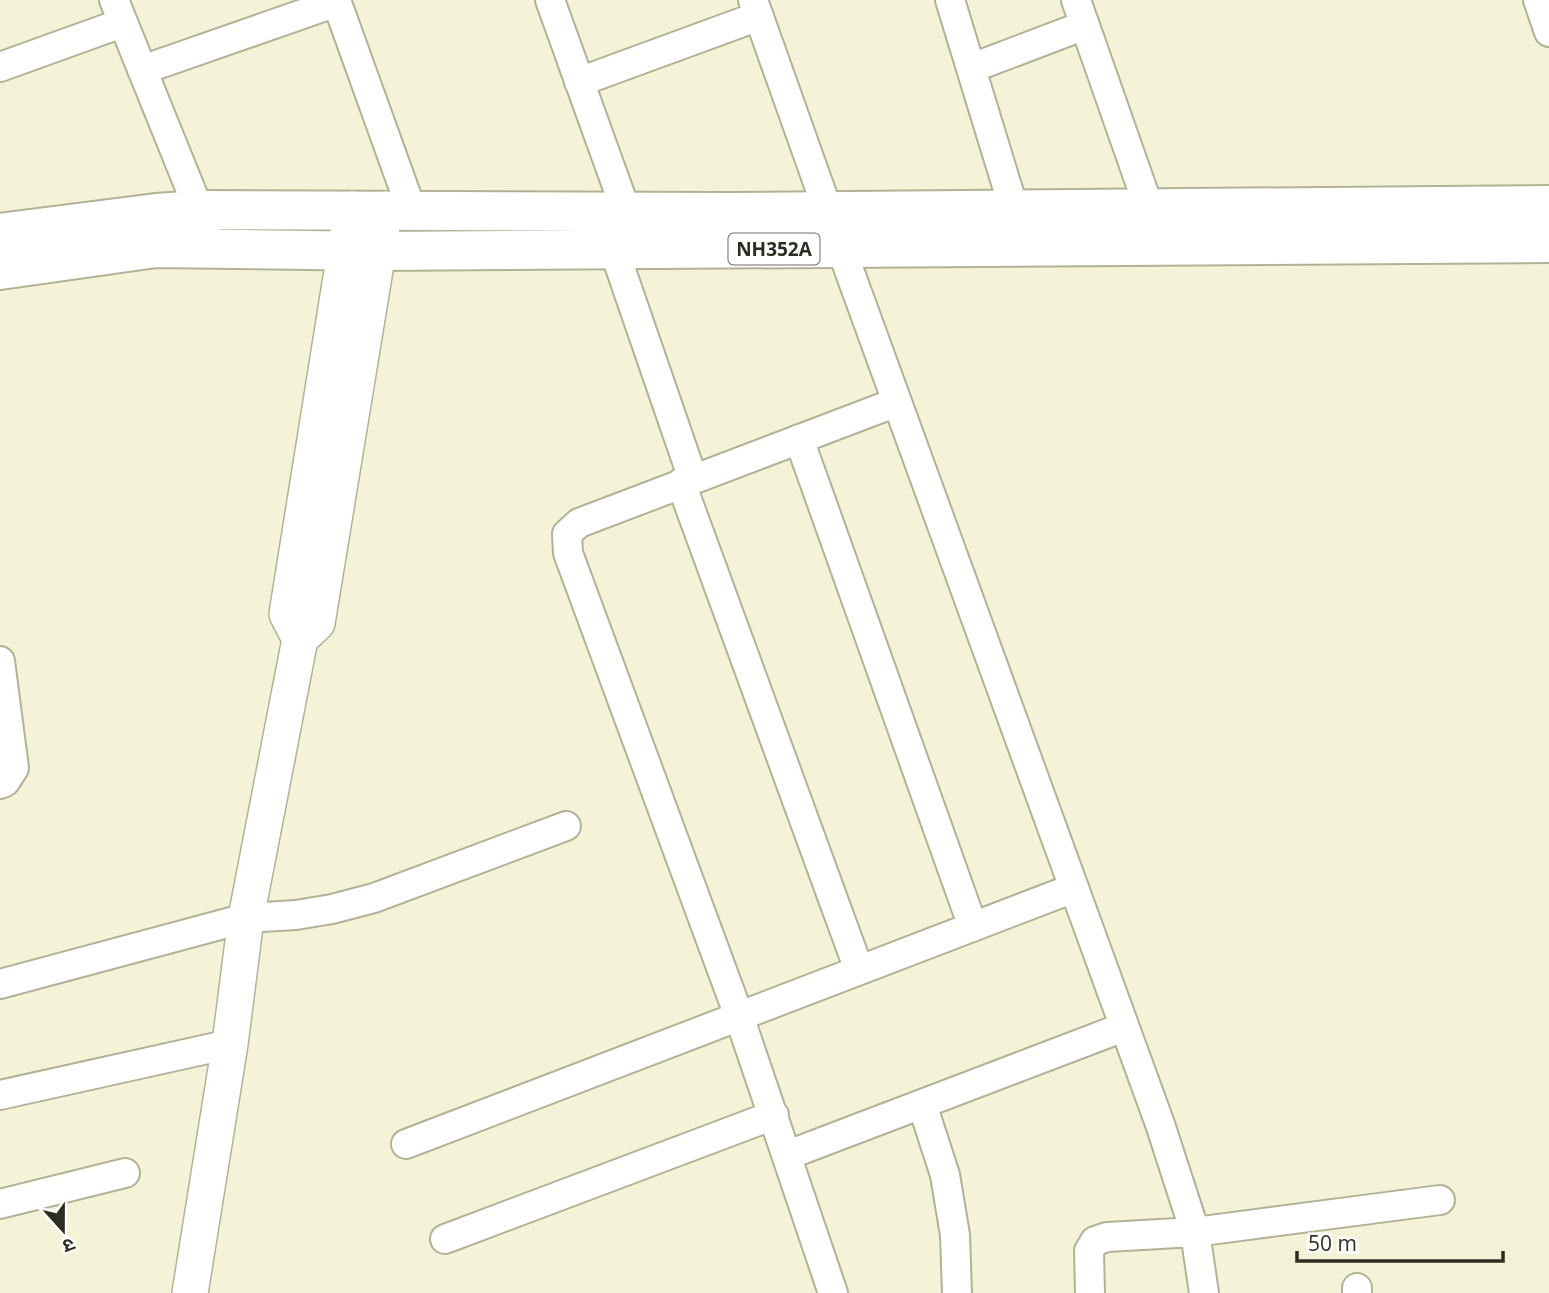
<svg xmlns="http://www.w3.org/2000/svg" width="1549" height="1293" viewBox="0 0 1549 1293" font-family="'Open Sans','Noto Sans Devanagari',sans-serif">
<rect width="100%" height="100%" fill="#f5f3d7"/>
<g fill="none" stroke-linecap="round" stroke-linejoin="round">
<!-- minor casing -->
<g stroke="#b3b196" stroke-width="32">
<path id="minor" d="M114 0 205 225
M336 0 412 211
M550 0 626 211
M753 0 828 211
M950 0 1014 209
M1076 0 1149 208
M1538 0 1549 32
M0 67 122 23
M972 68 1085 25
M142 70 337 2
M579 82 759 16
M841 248 1160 1124 1195 1232 1204 1293
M614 250 693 479
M799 439 973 927
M681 483 859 970
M0 661 14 768 5 782 0 784
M0 984 246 918 296 915 332 909 374 898 566 826
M0 1095 230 1044
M922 1104 945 1175 955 1235 957 1293
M406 1144 1074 888
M788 1155 1124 1027
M0 1204 125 1173
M445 1239 774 1115
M1357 1288V1293
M833 1293 739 1016 568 553 567 534 579 523 897 402
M1090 1293 1089 1251 1095 1241 1107 1237 1195 1232 1440 1200"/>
</g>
<!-- tertiary casing -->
<g stroke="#b3b196" stroke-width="38">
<path id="tertiary" d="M300 639 287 614 352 209
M190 1293 230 1044 246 918 300 639 317 623 385 209"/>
</g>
<!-- trunk casing -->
<g stroke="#b3b196" stroke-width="42">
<path id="trunk" d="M0 233 156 213 200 210 731 212 1549 205
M0 270 156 248 379 251 1549 243"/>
</g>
<!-- minor -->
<use href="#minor" stroke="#fff" stroke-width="28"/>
<!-- tertiary -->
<use href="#tertiary" stroke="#fff" stroke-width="35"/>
<!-- trunk -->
<use href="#trunk" stroke="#fff" stroke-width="38"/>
</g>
<g text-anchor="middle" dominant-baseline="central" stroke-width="5" stroke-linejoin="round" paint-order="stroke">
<!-- shield labels -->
<rect fill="#fff" stroke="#6c6c64" stroke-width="2" x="728.5" y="233.5" width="91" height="31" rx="5"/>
<g font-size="19" font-weight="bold" fill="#2d2d22">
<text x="774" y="249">NH352A</text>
</g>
</g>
<!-- north arrow -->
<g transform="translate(63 1230) rotate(159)" stroke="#ffffff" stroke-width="5" paint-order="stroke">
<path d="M0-5L12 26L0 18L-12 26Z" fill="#2d2d22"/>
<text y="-10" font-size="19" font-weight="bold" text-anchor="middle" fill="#2d2d22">उ</text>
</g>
<!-- scale -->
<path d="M1297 1251v10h206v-10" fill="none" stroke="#2d2d22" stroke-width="3.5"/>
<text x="1308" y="1251" font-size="21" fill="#2d2d22" stroke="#ffffff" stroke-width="5" paint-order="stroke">50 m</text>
</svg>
